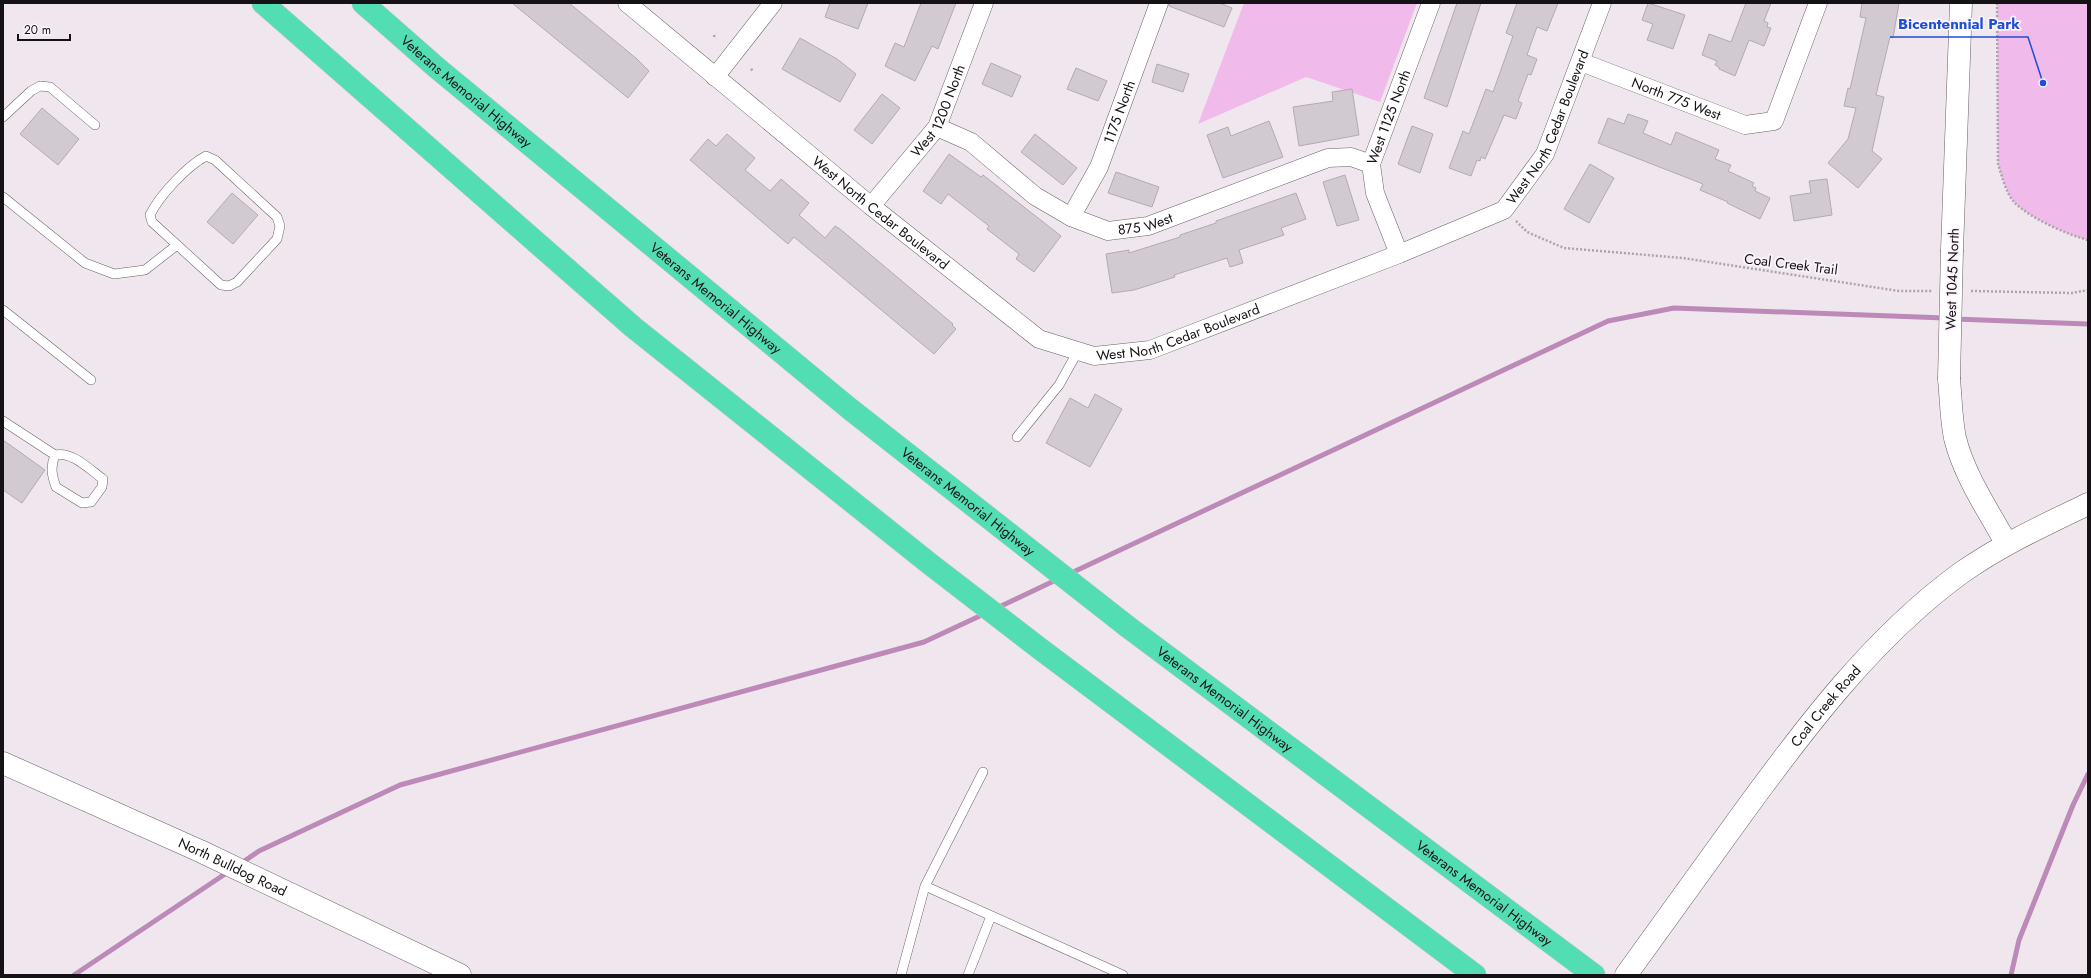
<svg xmlns="http://www.w3.org/2000/svg" width="2091" height="978" viewBox="0 0 2091 978" font-family="Jost,sans-serif">
<rect width="100%" height="100%" fill="#efe7ed"/>
<!-- green -->
<path fill="#f0baeb" d="M1244 3H1417L1380 102 1306 77 1198 124Z
M1997 3H2088V240C2068 235 2030 218 2015 203 2006 194 2002 176 1998 164Z"/>
<g fill="none" stroke-linecap="round" stroke-linejoin="round">
<!-- stream -->
<path stroke="#bd89b8" stroke-width="5" d="M1955 319 2088 324
M1069 574 1608 321 1674 308 1945 318
M997 608 1058 579
M240 864 259 851 400 785 924 642 984 614
M74 975 228 872
M2011 975 2019 940 2073 805 2088 774"/>
</g>
<!-- building -->
<path fill="#d1cad0" stroke="#b2abb1" d="M512 3H569L637 59 649 71 628 98Z
M830 3H868L858 29 825 17Z
M921 3H956L938 49 932 46 915 81 885 66 895 43 904 47Z
M1169 3H1220L1232 8 1224 27 1169 6Z
M1457 3H1481L1447 107 1424 98Z
M1517 3H1558L1547 31 1537 27 1527 55 1537 59 1531 75 1528 74 1518 101 1522 103 1516 119 1504 115 1485 159 1481 157 1480 161 1477 160 1471 176 1449 168 1463 131 1469 134 1486 89 1493 92 1513 36 1506 33Z
M1648 3 1685 15 1673 49 1647 40 1653 24 1642 20Z
M1746 3H1771L1764 21 1768 23 1767 27 1771 28 1764 46 1749 40 1735 76 1719 69V67L1715 65 1717 61 1702 55 1709 34 1731 42Z
M1862 3H1899L1893 38 1890 37 1876 95 1884 97 1872 151 1882 159 1858 188 1828 163 1848 139 1856 108 1844 106 1848 88 1850 89 1866 18 1860 17Z
M800 38 837 59 856 74 840 102 782 69Z
M991 63 1021 76 1012 97 982 84Z
M1157 64 1189 74 1183 92 1152 82Z
M1076 68 1107 81 1098 101 1067 89Z
M1352 89 1359 135 1299 146 1293 107 1333 101 1332 92Z
M882 94 900 108 872 144 854 130Z
M42 108 79 139 58 165 20 134Z
M1628 114 1648 121 1643 133 1671 145 1676 132 1719 150 1715 159 1731 165 1728 171 1754 183 1752 186 1756 188 1755 191 1770 198 1760 219 1727 203 1728 202 1700 190 1703 184 1598 143 1608 118 1624 124Z
M1269 121 1283 157 1223 178 1207 135 1228 127 1231 136Z
M1412 126 1433 134 1420 173 1398 164Z
M727 134 755 158 745 170 770 191 781 179 809 203 799 215 825 238 835 226 840 229 953 324 952 325 956 329 934 354 794 237 788 244 690 160 708 139 716 146Z
M1035 134 1077 168 1063 185 1021 152Z
M949 154 981 177 983 175 1061 236 1034 272 1016 259 1019 254 987 229 989 226 948 194 941 204 923 191Z
M1590 164 1614 178 1589 223 1564 209Z
M1116 172 1159 187 1152 207 1108 193Z
M1345 175 1359 220 1337 226 1323 182Z
M1827 179 1832 215 1794 221 1790 196 1811 193 1809 181Z
M232 193 258 215 233 244 207 222Z
M1296 193 1306 219 1281 228 1284 235 1239 250 1243 263 1230 267 1227 258 1174 275 1175 277 1134 290 1112 293 1106 254 1129 250V253L1180 237V235L1216 223V221Z
M1095 394 1122 409 1090 467 1046 443 1070 398 1088 408Z
M3 440 45 470 22 503 3 490Z"/>
<g fill="none" stroke-linecap="round" stroke-linejoin="round">
<!-- lane casing -->
<g stroke="#686167" stroke-width="10">
<path id="lane" d="M3 117 31 91 40 86 50 87 95 125
M206 156 215 160 277 217 280 226 277 239 237 282 229 286 221 285 152 222 150 215C159 196 187 166 206 156Z
M3 197 85 263 114 274 145 270 177 245
M3 310 91 380
M3 421 55 455C72 451 89 469 103 479L102 487 91 502 82 503 56 487C52 476 50 467 55 455
M1017 437 1059 385 1078 351
M925 886 983 772
M901 975 925 886 1123 975
M968 975 991 916"/>
</g>
<!-- street casing -->
<g stroke="#686167" stroke-width="19">
<g id="street">
<path id="s1" d="M627 3 871 206 1039 339 1094 356 1150 350 1399 254 1504 210 1545 154 1602 3"/>
<path id="s2" d="M1581 62 1745 125 1774 121 1818 3"/>
<path d="M715 77 773 3"/>
<path id="s3" d="M937 127 971 142 1035 196 1071 217 1108 231 1148 226 1328 158 1351 157 1371 164"/>
<path id="s4" d="M871 206 937 127 984 3"/>
<path id="s5" d="M1071 217 1099 167 1159 3"/>
<path id="s6" d="M1399 254 1375 193 1371 164 1431 3"/>
</g>
</g>
<!-- secondary casing -->
<g stroke="#686167" stroke-width="23">
<g id="secondary">
<path d="M1952 250 1961 3"/>
<path d="M1949 379C1951 399 1951 419 1955 438 1964 475 1988 510 2006 543"/>
<path id="s7" d="M3 763 200 851 460 975"/>
<path id="s8" d="M1626 975C1664 922 1702 870 1740 817 1804 729 1872 638 1961 573 2001 545 2044 525 2088 504"/>
</g>
</g>
<!-- highway casing -->
<g stroke="#c7c6c7" stroke-width="23">
<g id="highway">
<path d="M263 3 633 327 930 564 1039 648 1475 975"/>
<path id="s9" d="M363 3 437 68 850 409 1128 627 1594 975"/>
</g>
</g>
<!-- path -->
<path stroke="#aba5aa" stroke-width="2.5" stroke-dasharray="2 2" stroke-linecap="butt" d="M1997 3 1998 164C2002 176 2006 194 2015 203 2030 218 2068 235 2088 240
M714 35 715 39
M751 69 753 71
M1516 221 1527 232 1564 248 1683 258 1899 291H1932
M1971 291 2072 293 2088 290"/>
<!-- lane -->
<use href="#lane" stroke="#fff" stroke-width="9"/>
<!-- street -->
<use href="#street" stroke="#fff" stroke-width="18"/>
<!-- secondary -->
<use href="#secondary" stroke="#fff" stroke-width="22"/>
<!-- highway -->
<use href="#highway" stroke="#53ddb2" stroke-width="22"/>
<!-- secondary-bridge casing -->
<g stroke="#686167" stroke-width="23" stroke-linecap="butt">
<path id="secondary-bridge" d="M1949 379 1952 250"/>
</g>
<!-- secondary-bridge -->
<use href="#secondary-bridge" stroke="#fff" stroke-width="22"/>
</g>
<g text-anchor="middle" dominant-baseline="central" stroke-width="3.5" stroke-linejoin="round" paint-order="stroke">
<!-- street labels -->
<g font-size="14" fill="#151215" stroke="#fcf4fb">
<text stroke="none"><textPath href="#s9" startOffset="136">Veterans Memorial Highway</textPath></text>
<text stroke="none"><textPath href="#s2" startOffset="102">North 775 West</textPath></text>
<text stroke="none"><textPath href="#s4" startOffset="118">West 1200 North</textPath></text>
<text stroke="none"><textPath href="#s5" startOffset="116">1175 North</textPath></text>
<text stroke="none"><textPath href="#s6" startOffset="145">West 1125 North</textPath></text>
<text stroke="none"><textPath href="#s1" startOffset="1121">West North Cedar Boulevard</textPath></text>
<text stroke="none"><textPath href="#s1" startOffset="329">West North Cedar Boulevard</textPath></text>
<text stroke="none"><textPath href="#s3" startOffset="240">875 West</textPath></text>
<text transform="translate(1791 264) rotate(7)">Coal Creek Trail</text>
<text transform="translate(1952 279) rotate(-88)">West 1045 North</text>
<text stroke="none"><textPath href="#s9" startOffset="460">Veterans Memorial Highway</textPath></text>
<text stroke="none"><textPath href="#s1" startOffset="677">West North Cedar Boulevard</textPath></text>
<text stroke="none"><textPath href="#s9" startOffset="784">Veterans Memorial Highway</textPath></text>
<text stroke="none"><textPath href="#s9" startOffset="1108">Veterans Memorial Highway</textPath></text>
<text stroke="none"><textPath href="#s8" startOffset="335">Coal Creek Road</textPath></text>
<text stroke="none"><textPath href="#s7" startOffset="252">North Bulldog Road</textPath></text>
<text stroke="none"><textPath href="#s9" startOffset="1432">Veterans Memorial Highway</textPath></text>
</g>
</g>
<!-- callouts -->
<path fill="none" stroke="#1d4ed8" stroke-width="1.5" d="M2043 83L2028 37H1890"/>
<circle fill="#1d4ed8" stroke="#fcf4fb" stroke-width="1.5" cx="2043" cy="83" r="4"/>
<g font-size="15" text-anchor="middle" font-weight="bold" fill="#1d4ed8" stroke="#fcf4fb" stroke-width="3.5" stroke-linejoin="round" paint-order="stroke">
<text x="1959" y="29">Bicentennial Park</text>
</g>
<!-- border -->
<rect width="2091" height="978" fill="none" stroke="#151215" stroke-width="8"/>
<!-- scale -->
<path d="M18 34v6h52v-6" fill="none" stroke="#151215" stroke-width="2"/>
<text x="24" y="34" font-size="12" fill="#151215" stroke="#fcf4fb" stroke-width="3" paint-order="stroke">20 m</text>
</svg>
